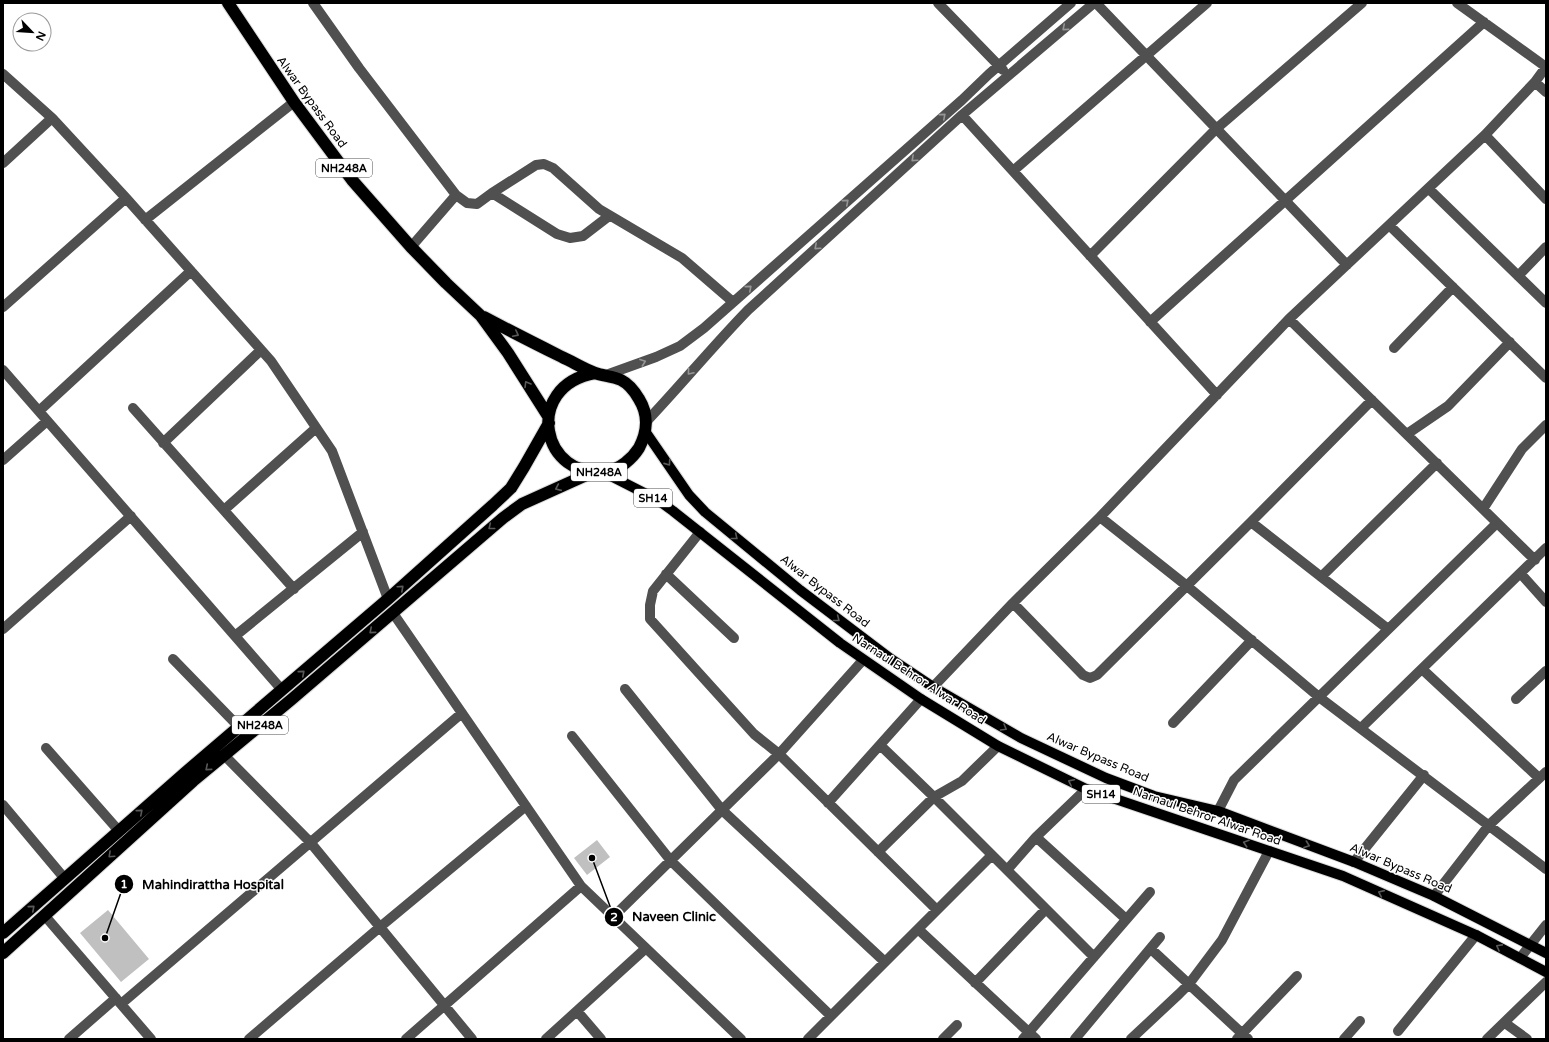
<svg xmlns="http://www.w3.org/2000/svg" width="1549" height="1042" viewBox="0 0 1549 1042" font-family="'Varela Round',sans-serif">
<rect width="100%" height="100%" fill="#fff"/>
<!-- building -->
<path fill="#c0c0c0" d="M597 840 610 857 587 875 574 858Z
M108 910 149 959 121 982 80 933Z"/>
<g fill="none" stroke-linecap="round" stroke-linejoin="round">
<!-- major casing -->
<g stroke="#dbdbdb" stroke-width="12">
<path id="major" d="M645 431 689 495 705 512 800 590 891 659 933 687 1021 738 1106 778 1154 796 1218 811 1354 862 1434 896 1546 953
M603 472 658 500 673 511 840 643 921 699 998 746 1086 789 1343 876 1476 935 1546 972"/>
</g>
<!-- highway casing -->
<g stroke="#dbdbdb" stroke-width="14">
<path id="highway" d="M228 3 294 102 352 180 411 247 446 283 481 316 508 353 548 416
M484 317C510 331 536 344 562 357 573 362 584 369 595 373 603 376 613 376 621 380 629 384 635 392 639 399 649 415 647 433 639 448 632 459 620 469 608 471 541 482 522 386 595 373
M3 933 186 772 388 599 493 505 511 488 524 467 549 423
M3 953 193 781 292 699 503 518 522 504 593 472"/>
</g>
<!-- minor -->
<path stroke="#505050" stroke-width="10" d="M313 3 359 68 456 195 411 247
M938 3 1003 70
M1096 3 1347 265
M1457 3 1546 67
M3 74 52 118 126 198 271 361 332 451 388 599
M1535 82 1546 92
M962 115 1217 395
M1485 135 1546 199
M3 163 52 118
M1013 171 1207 3
M1429 189 1546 303
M492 193 557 234 570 238 583 236 609 216
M456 195 467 203 477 204 492 193 536 165 544 164 553 168 599 209 682 258 733 302
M145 220 294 102
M1389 225 1546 378
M1090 256 1216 129 1362 3
M1518 276 1546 247
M3 307 126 198
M1289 319 1535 560
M1150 322 1484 22
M1394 348 1453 287
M3 370 282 690
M606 375 656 357 680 346 704 328 962 100 989 74 1071 3
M133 408 294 589
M39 411 191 271
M646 422C681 385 713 346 748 310L962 115 1094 3
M1407 434 1448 406 1510 342
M163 443 261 350
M3 460 47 421
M1483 509 1522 449 1546 425
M224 510 316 428
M1100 517 1187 586 1319 697 1546 869
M1251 522 1388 629
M700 532 653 591 650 605V619L754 734 779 754 937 910
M666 574 734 638
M1521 574 1546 602
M1321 577 1437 463
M1013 603 1083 675 1090 678 1097 675 1251 522 1372 400
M393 613 581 886 741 1039
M3 629 131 516
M235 636 363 532
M173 659 239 727
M1422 669 1539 778
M933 687 1013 603 1100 517 1289 319 1485 135 1535 82 1546 67
M625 689 722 810 885 962
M1516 699 1546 671
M1173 723 1252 640
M1361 728 1546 548
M572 736 671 861 831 1016
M880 745 934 797 1094 957
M46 748 119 831
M224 755 310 842 472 1039
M828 803 921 699
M3 805 65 879
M1218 811 1234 780 1497 523
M1036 837 1126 919
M878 852 934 797 962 781 998 746
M1354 862 1424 775
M1007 870 1036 837 1086 789
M1434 896 1489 825 1546 772
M45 916 151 1039
M613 917 779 754 863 660
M918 929 1036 1039
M1151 949 1248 1039
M1520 958 1546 925
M975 983 1046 909
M121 1004 462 713
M577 1011 601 1039
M1505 1023 1527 1039
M1398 1031 1476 935
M69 1039 116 998
M249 1039 380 927 526 806
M406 1039 581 886
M546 1039 645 949
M808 1039 992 855
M943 1039 957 1025
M1023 1039 1150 892
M1075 1039 1160 937
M1131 1039 1179 994 1189 984 1222 940 1269 851
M1237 1039 1297 976
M1344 1039 1360 1021
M1487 1039 1546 982"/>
<!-- major -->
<use href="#major" stroke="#000" stroke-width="10"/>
<!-- highway -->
<use href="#highway" stroke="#000" stroke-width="12"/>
</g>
<!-- one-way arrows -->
<defs><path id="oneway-chevron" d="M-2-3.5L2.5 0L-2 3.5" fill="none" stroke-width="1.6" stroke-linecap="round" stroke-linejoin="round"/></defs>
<g stroke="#969696">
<use href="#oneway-chevron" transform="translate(1065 28) rotate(140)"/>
<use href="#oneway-chevron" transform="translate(943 116) rotate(-41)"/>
<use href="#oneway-chevron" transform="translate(914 159) rotate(138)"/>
<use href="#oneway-chevron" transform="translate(846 202) rotate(-41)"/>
<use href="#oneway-chevron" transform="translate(817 247) rotate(138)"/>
<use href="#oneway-chevron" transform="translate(749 288) rotate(-41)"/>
<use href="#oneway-chevron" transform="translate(643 362) rotate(-20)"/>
<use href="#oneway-chevron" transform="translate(690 372) rotate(130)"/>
</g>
<g stroke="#595959">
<use href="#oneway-chevron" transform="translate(516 334) rotate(27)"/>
<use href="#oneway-chevron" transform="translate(527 384) rotate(-121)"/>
<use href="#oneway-chevron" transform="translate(668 463) rotate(55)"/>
<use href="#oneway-chevron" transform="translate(558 488) rotate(156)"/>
<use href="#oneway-chevron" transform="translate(491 527) rotate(141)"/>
<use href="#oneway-chevron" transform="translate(735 537) rotate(39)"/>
<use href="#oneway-chevron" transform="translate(401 588) rotate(-42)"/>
<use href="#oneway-chevron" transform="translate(837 619) rotate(38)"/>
<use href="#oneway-chevron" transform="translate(372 631) rotate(139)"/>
<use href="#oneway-chevron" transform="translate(302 673) rotate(-41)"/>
<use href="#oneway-chevron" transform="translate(1004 728) rotate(30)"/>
<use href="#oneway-chevron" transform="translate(208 768) rotate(140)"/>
<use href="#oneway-chevron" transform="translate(1071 782) rotate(-154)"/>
<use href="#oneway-chevron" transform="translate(140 812) rotate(-41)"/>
<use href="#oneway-chevron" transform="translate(1246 843) rotate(-162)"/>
<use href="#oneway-chevron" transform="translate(1307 845) rotate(20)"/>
<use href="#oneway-chevron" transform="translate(111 855) rotate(137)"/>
<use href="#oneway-chevron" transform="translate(1381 893) rotate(-156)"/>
<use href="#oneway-chevron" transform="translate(32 908) rotate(-41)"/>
<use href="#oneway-chevron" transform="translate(1499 947) rotate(-152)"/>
</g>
<g text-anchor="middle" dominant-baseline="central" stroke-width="3" stroke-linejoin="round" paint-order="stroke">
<!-- shield labels -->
<g fill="#fff" stroke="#4c4c4c" stroke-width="1">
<rect x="316" y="159" width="56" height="18" rx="3"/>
<rect x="571" y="463" width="56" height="18" rx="3"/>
<rect x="634" y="489" width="38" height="18" rx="3"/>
<rect x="232" y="716" width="56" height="18" rx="3"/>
<rect x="1082" y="785" width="38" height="18" rx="3"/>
</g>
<g font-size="11" font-weight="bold" fill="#000">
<text x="344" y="168">NH248A</text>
<text x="599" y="472">NH248A</text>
<text x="653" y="498">SH14</text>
<text x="260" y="725">NH248A</text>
<text x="1101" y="794">SH14</text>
</g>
<!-- street labels -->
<g font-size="12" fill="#000" stroke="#fff">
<text transform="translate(312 102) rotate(54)">Alwar Bypass Road</text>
<text transform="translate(825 591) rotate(38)">Alwar Bypass Road</text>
<text transform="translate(919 679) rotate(33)">Narnaul Behror Alwar Road</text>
<text transform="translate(1098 757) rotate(23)">Alwar Bypass Road</text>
<text transform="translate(1207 816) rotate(19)">Narnaul Behror Alwar Road</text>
<text transform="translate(1401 868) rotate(23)">Alwar Bypass Road</text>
</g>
</g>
<!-- callouts -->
<path fill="none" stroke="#000" stroke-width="1.5" d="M105 938L124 884M592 858L614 917"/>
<g fill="#000" stroke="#fff" stroke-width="1.5">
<circle cx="105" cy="938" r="4"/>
<circle cx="592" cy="858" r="4"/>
<circle cx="124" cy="884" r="10"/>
<circle cx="614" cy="917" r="10"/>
</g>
<g font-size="12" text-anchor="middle" font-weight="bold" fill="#fff">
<text x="124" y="888">1</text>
<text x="614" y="921">2</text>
</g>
<g font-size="13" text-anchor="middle" font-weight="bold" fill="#000" stroke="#fff" stroke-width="3" stroke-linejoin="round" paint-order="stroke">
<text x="213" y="889">Mahindirattha Hospital</text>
<text x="674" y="921">Naveen Clinic</text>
</g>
<!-- border -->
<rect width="1549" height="1042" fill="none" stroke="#000000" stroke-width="8"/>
<!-- north arrow -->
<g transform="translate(32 32) rotate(115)"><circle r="19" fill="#ffffff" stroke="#999999"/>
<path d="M0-3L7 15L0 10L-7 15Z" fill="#000000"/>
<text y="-6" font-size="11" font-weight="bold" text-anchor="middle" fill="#000000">N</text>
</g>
</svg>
